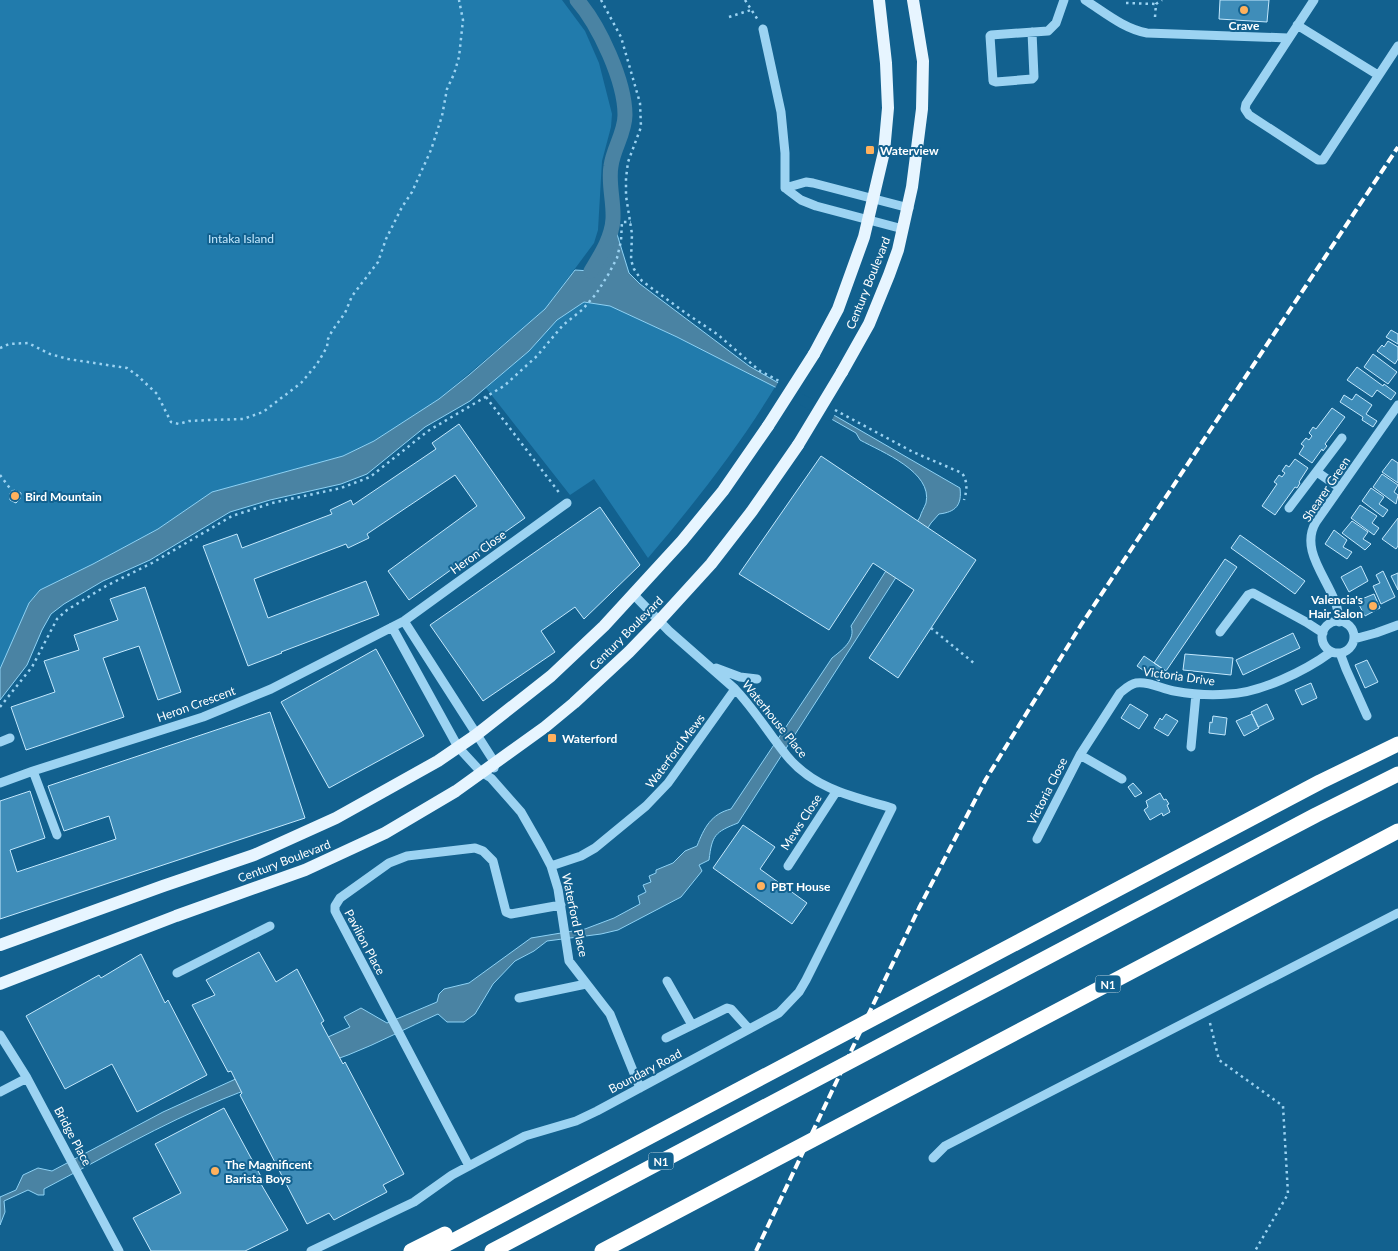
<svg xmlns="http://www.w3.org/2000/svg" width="1398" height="1251" viewBox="0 0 1398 1251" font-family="Lato,sans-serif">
<rect width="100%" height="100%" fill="#12618f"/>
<!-- green -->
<path fill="#217bac" d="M0 0H562L585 31 599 63 612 114 611 127 602 161 598 230 594 243 545 309 439 399 374 441 343 456 212 492 158 529 93 564 40 590 29 603 0 669Z
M584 302 610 306 677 337 775 387C738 448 694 504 648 558L594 479 570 495 486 388 529 351 557 320Z"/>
<!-- water -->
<path fill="#4a83a3" stroke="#8ed2f5" d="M613 221 629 273 640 284 749 366 960 488C962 505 956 512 939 514L931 523 738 823C715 832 712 835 709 860L699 865 702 871 681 897 618 930 601 934 547 941 534 951 515 961 493 984 475 1014 464 1022H447L438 1014C408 1027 379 1043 348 1055 307 1070 264 1082 223 1099 161 1124 103 1158 44 1189V1195H38L28 1190 4 1201 5 1212 0 1225V1197L16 1190 23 1175 38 1168 52 1171 163 1112 350 1027 344 1017 361 1008 387 1023 437 1002 439 994 444 989 469 983 531 938 585 929 614 918 640 904 638 896 646 892 643 885 651 882 649 876 656 873V870L673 863 685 851 697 846C704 828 711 814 731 809L832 658C842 650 856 640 851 626L920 517C921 513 924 508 926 503 933 472 882 452 860 440L856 433 775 387 677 337 610 306 584 302 557 320 529 351 470 401 425 427 367 474 341 484 270 500 230 512 150 560 103 581 64 604 51 614 42 630 27 665 0 700V669L29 603 40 590 93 564 158 529 212 492 343 456 374 441 439 399 469 375 545 309 575 270 591 271 604 250Z"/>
<!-- pier -->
<path fill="#12618f" d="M779 381 836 412 831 422 774 390Z"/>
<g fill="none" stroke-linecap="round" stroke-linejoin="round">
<!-- canal -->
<path stroke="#4a83a3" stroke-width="15" d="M577 0C599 25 625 81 625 115 625 133 613 149 611 166 608 183 614 202 613 219 612 238 600 256 591 271"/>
</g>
<!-- building -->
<path fill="#3f8db9" stroke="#c3e8fd" d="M1220 0H1269L1267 22 1219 19Z
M1391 330 1398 334V344L1386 337Z
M1388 341 1398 347V359L1395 364 1377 351 1382 345 1384 347Z
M1373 354 1397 372 1388 384 1364 367Z
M1357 367 1383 386 1384 384 1396 393 1391 400 1377 390 1372 397 1347 380Z
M1356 394 1372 405 1366 414 1377 421 1373 427 1362 420 1363 417 1340 402 1344 395 1352 400Z
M1332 408 1345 417 1325 444 1327 446 1323 451 1322 449 1312 463 1299 454 1304 446 1301 444 1306 438 1309 440 1312 436 1309 433 1313 427 1316 429Z
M459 424 525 518 498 537V536L409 600 388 571 477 506 455 475 367 534 369 538 348 548 346 544 254 579 268 618 366 581 379 615 281 652 282 653 248 666 203 546 237 534 242 548 332 514 330 510 351 500 353 505 436 449 432 443Z
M821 456 976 560 898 678 869 658 914 590 873 563 829 630 739 574Z
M1295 459 1308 468 1299 482 1300 483 1297 488 1295 487 1275 515 1262 506 1277 484 1274 482 1279 475 1282 477 1285 473 1282 471 1286 465 1289 467Z
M1392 459 1398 463V483L1382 472Z
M1382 474 1398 485 1394 492 1398 495 1396 504 1373 487Z
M1371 488 1384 497 1379 504 1388 510 1383 517 1362 501Z
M14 490 21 493 20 499 16 503 10 500V493Z
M1360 505 1377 516 1372 523 1379 528 1374 535 1351 518Z
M600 507 640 565 584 619 575 607 541 631 555 652 483 701 430 625Z
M1398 518V546L1396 549 1382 539Z
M1352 521 1368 532 1363 539 1371 544 1365 550 1342 533Z
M1334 530 1347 540 1343 547 1352 552 1347 559 1325 544Z
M1240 535 1305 581 1295 594 1231 548Z
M1225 559 1237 567 1166 671 1154 663Z
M1361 566 1368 581 1349 592 1341 577Z
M1383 571 1395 597 1381 604 1373 586 1380 583 1376 575Z
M1398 573V590L1391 576Z
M145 587 181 692 158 700 139 646 103 658 124 717 26 750 11 707 55 692 44 661 79 650 74 635 118 620 110 599Z
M1374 594 1380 608 1365 616 1357 601Z
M1293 633 1300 648 1243 675 1236 660Z
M376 649 424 736 329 788 281 702Z
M1185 654 1233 658 1231 675 1183 670Z
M1144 656 1166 671 1159 681 1137 666Z
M1367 660 1378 682 1365 688 1355 665Z
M1311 683 1317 698 1302 705 1295 690Z
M1130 704 1148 715 1139 729 1121 718Z
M1267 704 1274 719 1258 727 1251 712Z
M270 712 305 818 0 919V801L30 791 45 838 10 850 17 872 116 839 109 816 64 831 48 786Z
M1166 714 1178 721 1168 736 1154 728 1160 718 1162 720Z
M1252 714 1259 728 1244 736 1236 721Z
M1213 716 1227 718 1225 735 1209 733 1210 722 1212 723Z
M1133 783 1142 793 1135 797 1128 787Z
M1160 793 1164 800 1166 799 1169 804 1167 805 1170 812 1163 816 1162 813 1150 820 1144 810 1148 807 1146 801Z
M743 825 775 847 760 869 807 903 792 924 713 868Z
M259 952 276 982 297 969 324 1021 321 1023 343 1064 345 1062 404 1174 383 1185 387 1192 334 1220 329 1213 307 1224 240 1095 242 1093 231 1071 228 1072 192 1005 215 995 206 980Z
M141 954 165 1003 168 1000 207 1075 137 1112 112 1064 65 1089 26 1016 99 975 101 978Z
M224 1108 264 1182 261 1184 288 1230 245 1251H151L133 1218 181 1193 155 1144Z"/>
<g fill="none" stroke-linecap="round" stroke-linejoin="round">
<!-- path -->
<path stroke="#9cd3f2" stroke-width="2.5" stroke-dasharray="2.5 4" stroke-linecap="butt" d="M601 0 621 37 640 103 641 127 628 162 626 178V196L632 234 631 260 634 269 642 281 687 314 717 334 760 371 781 382
M745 0 758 20
M1126 3 1156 4
M729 17 751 10
M1155 17 1156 4 1162 0
M0 348 9 344 28 343 50 354 68 359 127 368 138 376 157 394 171 422 179 424 189 421 210 420 243 419 263 412 301 383 317 364 327 347 328 339 332 331 345 313 352 296 378 262 386 239 402 207 412 192 431 150 442 116 447 89 454 74 459 57 463 20 459 0
M486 397 561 495
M835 410 913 452 962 473C968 482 967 490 964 500
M0 475 12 491
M931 628 975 664
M0 707 32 667 57 619 67 610 106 586 152 563 232 516 272 503 341 488 370 477 428 431 504 386 537 356 563 325 582 310 596 294 608 275 617 258 621 241 622 222H631
M1210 1023 1219 1060 1283 1106 1288 1194 1255 1251"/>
<!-- minor -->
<path stroke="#9cd3f2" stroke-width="9" d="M1085 0C1104 12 1124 29 1147 33L1288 38
M1314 0 1246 104 1245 109 1249 115 1318 160H1323L1398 46
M1297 25 1378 75
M763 29 781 112 785 153V188
M1032 32 1034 77 1032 79 996 82 993 81 990 36 991 35 1048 31 1056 23 1064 0
M785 188 806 182 813 183 909 208
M785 188 801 200 816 206 903 229
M1317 472 1340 488
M1289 508 1342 438
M404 621 495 763 494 768
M1322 637a16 16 0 1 1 32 0a16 16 0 1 1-32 0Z
M1339 622C1340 588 1296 555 1316 522L1398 405
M392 627 458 747 481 772 491 778 521 812 541 847 551 866 558 889 569 961 610 1014 640 1088
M1220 632 1248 595 1253 593 1306 622 1323 633
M1354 639 1376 633 1398 625
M1340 653 1346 669 1367 716
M716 668 740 677 757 679
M0 742 10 738
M1191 747 1196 694
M1080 755 1122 779
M33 771 57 835
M0 783 33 771 203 717 271 689 404 621 567 503
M1037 839 1080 755 1120 693C1125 689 1130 684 1136 683 1149 681 1162 689 1174 691 1191 694 1210 696 1228 694 1260 693 1305 671 1331 652
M551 866 581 856 595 848 646 806 668 783 735 689
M788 866 836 792
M177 973 270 926
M667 981 692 1025
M519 998 586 984
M0 1035 27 1078 119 1251
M666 1038 727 1008 731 1009 749 1029
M0 1092 27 1078
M933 1158 945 1146 1398 913
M469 1166 335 911V906L340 898 389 863 407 856 475 848 483 851 493 861 506 912 511 914 561 905
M311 1251 414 1202 452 1175 525 1136 576 1121 597 1111 779 1013 799 992 806 980 892 808C854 797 814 789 787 756 769 734 755 710 735 689L669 631 634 595"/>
<!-- major -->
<path stroke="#e7f5ff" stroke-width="12" d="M814 354 838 309 864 237 884 152 888 108 886 63 879 0
M842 372 869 324 889 275 898 250 912 187 922 109 923 61 913 0
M0 945 163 886 254 855 336 818 438 761 476 735 551 676 604 626 682 541 723 491 768 426
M0 984 176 916 305 870 385 833 456 791 545 727 574 703 629 652 659 621 711 564 752 511 798 445"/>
<!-- highway -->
<path stroke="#fff" stroke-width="15" d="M411 1251 445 1234
M434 1251 1320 782 1398 744
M492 1251 1316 815 1398 774
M602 1251 1398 831"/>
<!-- rail -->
<path stroke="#fff" stroke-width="4" stroke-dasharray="9 4" stroke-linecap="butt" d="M756 1251 919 908 986 779 1081 625 1398 147"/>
<!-- major-bridge -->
<path stroke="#e7f5ff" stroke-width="12" d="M768 426 814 354
M798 445 842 372"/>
</g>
<!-- markers -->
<g fill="#ffb15d" stroke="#12618f" stroke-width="2">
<circle cx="1244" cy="10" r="5"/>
<rect x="865" y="145" width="10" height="10" rx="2.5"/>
<circle cx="15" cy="496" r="5"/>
<circle cx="1373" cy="606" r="5"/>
<rect x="547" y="733" width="10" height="10" rx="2.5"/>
<circle cx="761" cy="886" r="5"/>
<circle cx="215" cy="1171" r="5"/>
</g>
<g text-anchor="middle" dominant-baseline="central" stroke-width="4" stroke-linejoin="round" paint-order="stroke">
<!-- shield labels -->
<g fill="#12618f" stroke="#b8d0dd" stroke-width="1">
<rect x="1095.5" y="975.5" width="25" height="17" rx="4"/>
<rect x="648.5" y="1152.5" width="25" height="17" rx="4"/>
</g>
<g font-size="11" font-weight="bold" fill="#fff">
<text x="1108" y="984">N1</text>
<text x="661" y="1161">N1</text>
</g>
<!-- poi labels -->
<g font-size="12" font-weight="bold" fill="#fff" stroke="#12618f" text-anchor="start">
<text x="1244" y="25" text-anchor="middle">Crave</text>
<text x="880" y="150">Waterview</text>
<text x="25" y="496">Bird Mountain</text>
<text x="1363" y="599" text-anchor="end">Valencia's<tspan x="1363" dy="14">Hair Salon</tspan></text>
<text x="562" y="738">Waterford</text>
<text x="771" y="886">PBT House</text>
<text x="225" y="1164">The Magnificent<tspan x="225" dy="14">Barista Boys</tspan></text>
</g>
<!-- park labels -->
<g font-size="12" fill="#c3e8fd" stroke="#12618f">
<text x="241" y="238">Intaka Island</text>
</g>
<!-- street labels -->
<g font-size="12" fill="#fff" stroke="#12618f">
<text transform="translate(868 283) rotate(-68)">Century Boulevard</text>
<text transform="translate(1326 489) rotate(-56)">Shearer Green</text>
<text transform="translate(478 552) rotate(-36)">Heron Close</text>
<text transform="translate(626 633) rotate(-45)">Century Boulevard</text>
<text transform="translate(1179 676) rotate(8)">Victoria Drive</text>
<text transform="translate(196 704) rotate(-20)">Heron Crescent</text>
<text transform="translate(775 719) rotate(51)">Waterhouse Place</text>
<text transform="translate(675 751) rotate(-53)">Waterford Mews</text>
<text transform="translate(1047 791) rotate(-63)">Victoria Close</text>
<text transform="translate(801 822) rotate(-57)">Mews Close</text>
<text transform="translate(284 861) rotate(-21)">Century Boulevard</text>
<text transform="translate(575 915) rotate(78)">Waterford Place</text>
<text transform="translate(365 942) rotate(62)">Pavilion Place</text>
<text transform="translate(645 1071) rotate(-28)">Boundary Road</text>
<text transform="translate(73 1136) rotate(62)">Bridge Place</text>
</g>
</g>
</svg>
